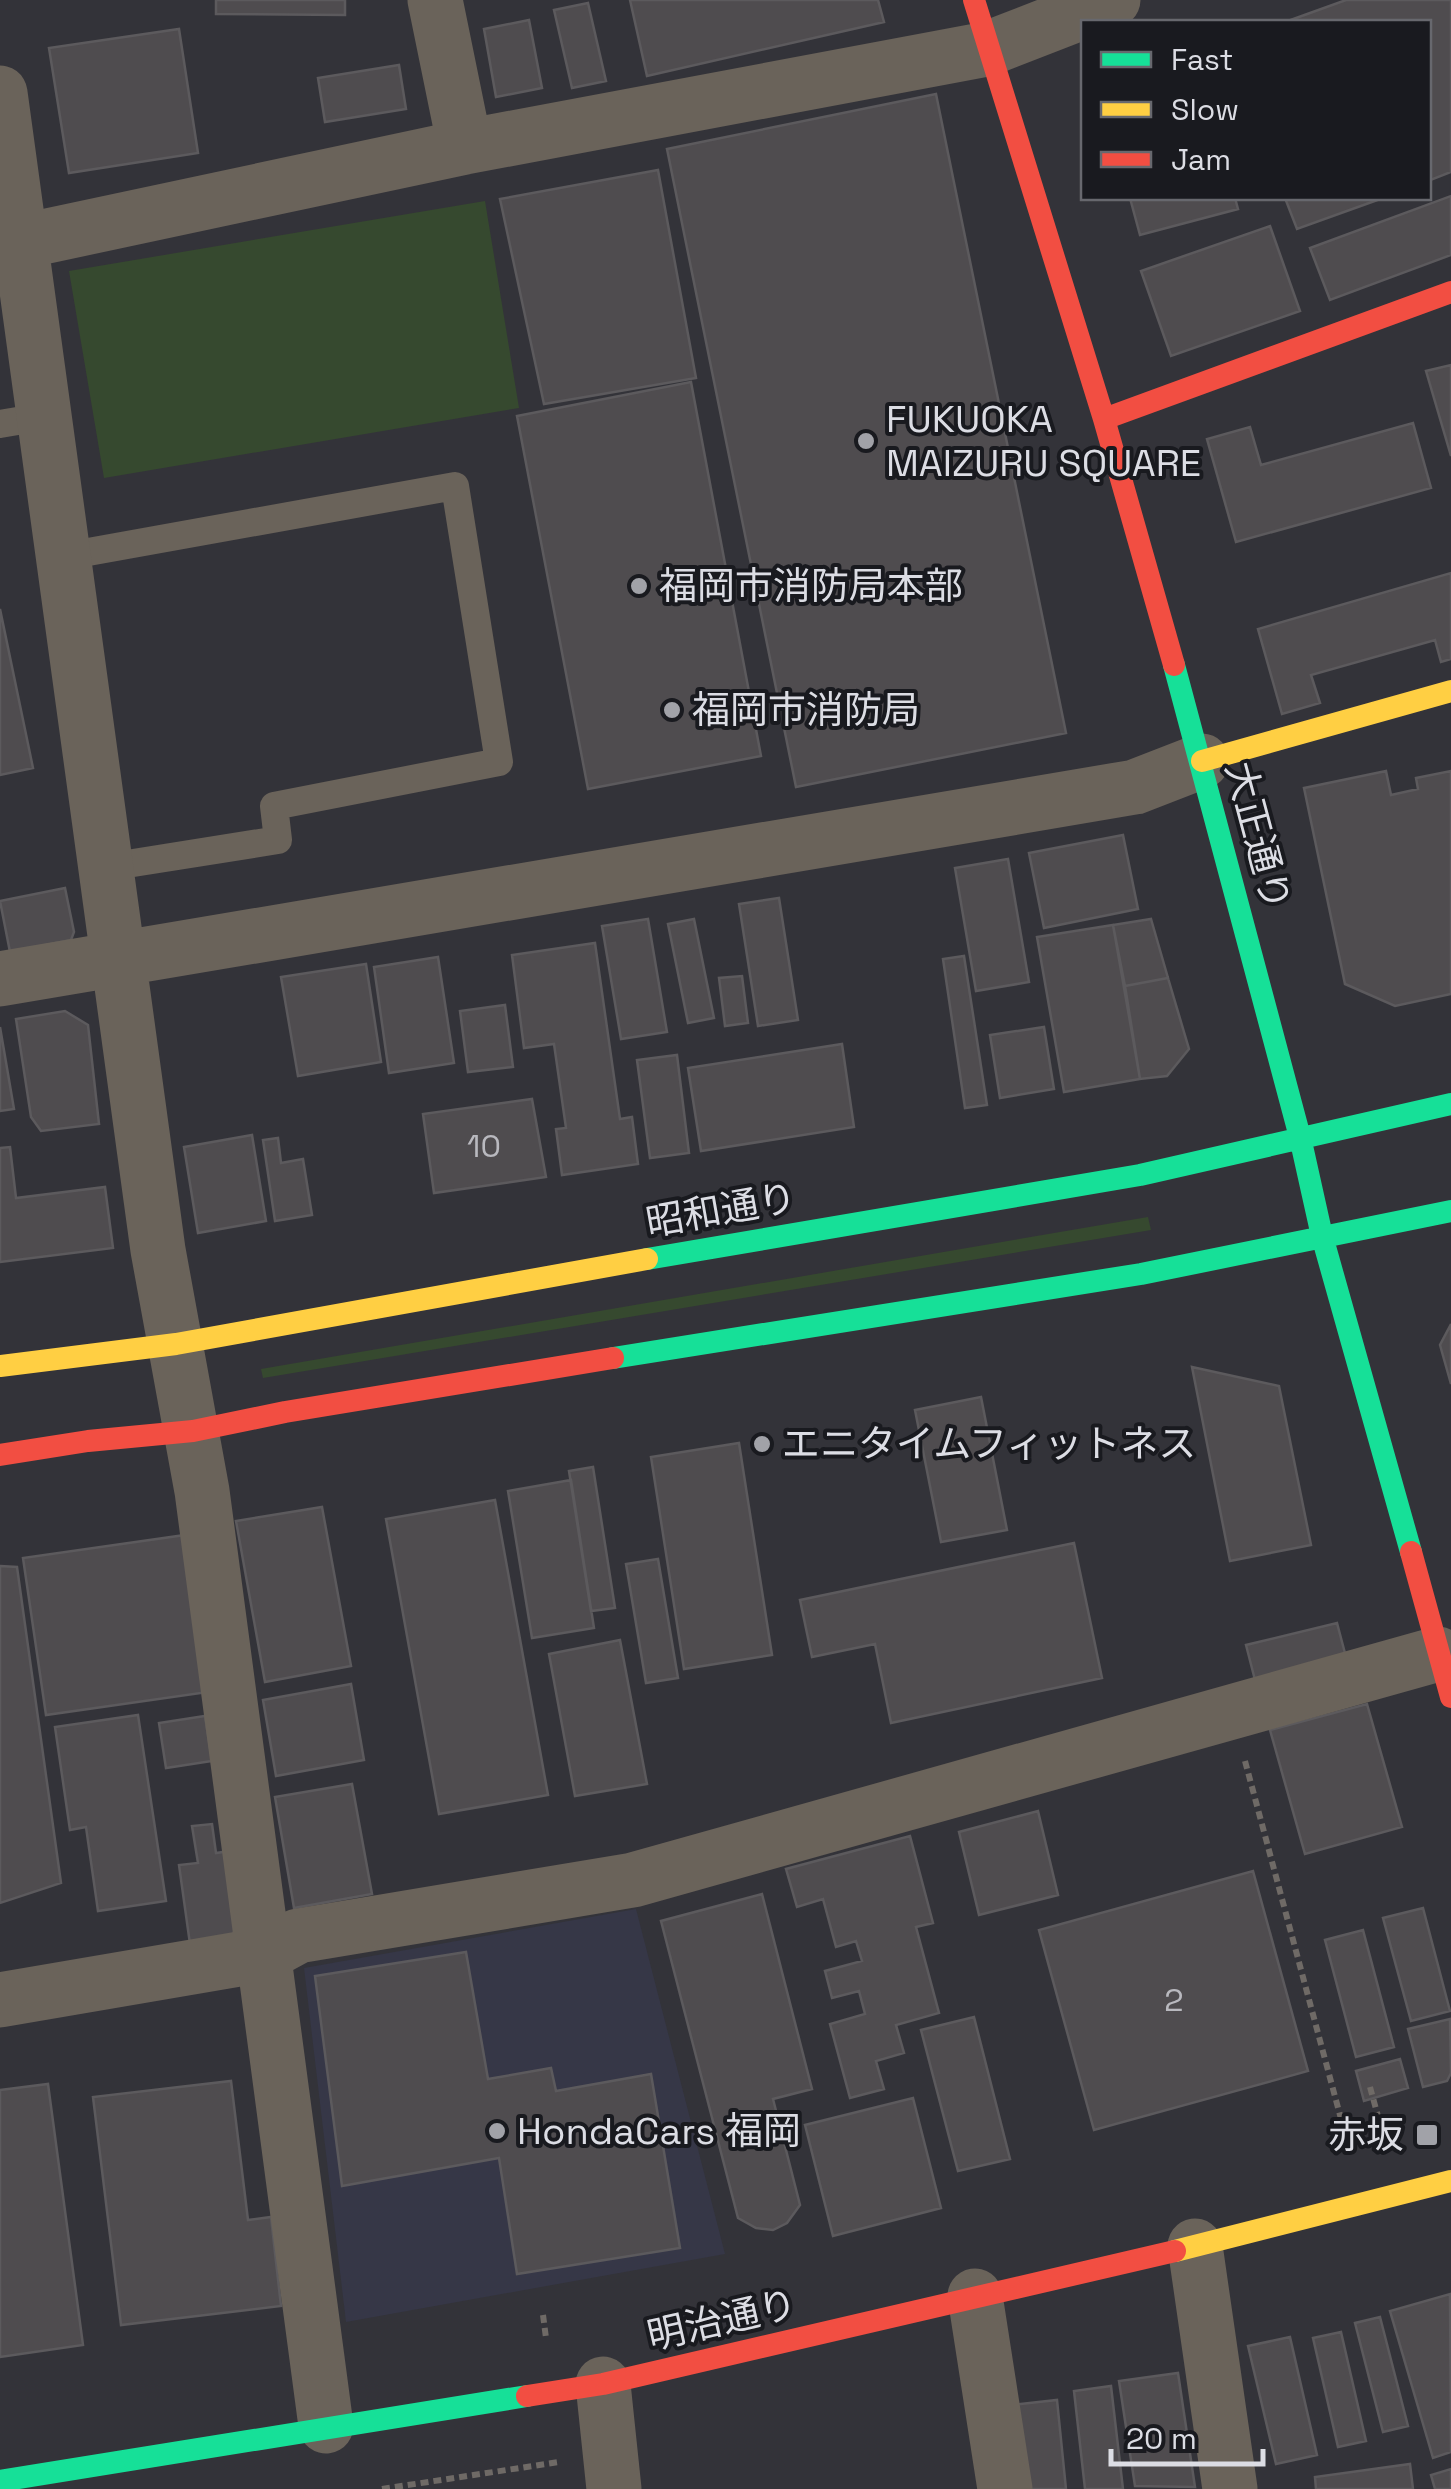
<svg xmlns="http://www.w3.org/2000/svg" width="1451" height="2489" viewBox="0 0 1451 2489" font-family="'Space Grotesk','Noto Sans JP',sans-serif">
<rect width="100%" height="100%" fill="#333339"/>
<!-- built -->
<path fill="#363747" d="M636 1909 725 2254 346 2322 304 1968Z"/>
<!-- green -->
<path fill="#36492f" d="M485 201 519 408 104 478 69 271Z
M1148 1217 1151 1230 263 1378 261 1369Z"/>
<!-- building -->
<path fill="#4f4c4f" stroke="#5c5a5d" stroke-width="2.5" d="M216 0H345V15L216 14Z
M630 0H878L884 22 647 76Z
M1346 0H1451V172L1428 181V22H1285Z
M588 3 606 81 572 88 554 10Z
M529 20 542 88 496 97 484 29Z
M179 29 198 153 69 173 49 48Z
M399 65 406 109 325 122 318 78Z
M936 94 1066 733 796 787 667 149Z
M658 170 696 378 544 404 500 199Z
M1451 196V255L1330 300 1310 248Z
M1130 198H1235L1238 209 1140 235Z
M1285 198H1383L1297 229Z
M1270 226 1300 311 1171 356 1141 271Z
M1451 365V456L1426 371Z
M691 382 761 756 588 789 517 416Z
M1413 423 1431 488 1236 542 1207 439 1250 427 1261 465Z
M1451 573V659L1441 662 1435 640 1311 675 1320 703 1282 714 1258 629Z
M0 609 33 768 0 775Z
M1386 771 1391 795 1418 789 1416 778 1451 771V994L1395 1006 1345 984 1304 788Z
M1123 835 1138 909 1044 928 1029 853Z
M1008 859 1029 982 976 991 955 868Z
M65 888 74 932 71 940 10 952 0 901Z
M779 898 798 1020 758 1026 739 904Z
M648 919 667 1032 621 1039 602 926Z
M694 919 714 1018 688 1023 668 924Z
M1151 919 1168 978 1125 986 1113 925Z
M1113 925 1140 1079 1064 1092 1037 937Z
M595 943 620 1119 632 1117 638 1164 562 1175 556 1129 566 1128 554 1044 524 1048 512 955Z
M964 956 987 1105 965 1108 943 959Z
M438 957 454 1063 389 1073 374 967Z
M366 964 381 1062 298 1076 281 977Z
M742 976 748 1023 725 1026 719 978Z
M1168 978 1189 1049 1167 1076 1140 1079 1125 986Z
M505 1005 513 1067 468 1072 460 1011Z
M65 1011 88 1025 99 1124 41 1131 31 1117 16 1019Z
M0 1027 14 1109 0 1111Z
M1044 1027 1054 1089 1000 1098 990 1035Z
M842 1044 854 1127 701 1151 688 1068Z
M677 1055 689 1153 650 1158 637 1060Z
M532 1099 546 1177 434 1193 423 1114Z
M252 1135 266 1221 198 1233 184 1147Z
M278 1138 281 1163 303 1159 312 1215 275 1221 263 1140Z
M10 1147 16 1198 105 1187 113 1248 0 1262V1148Z
M1451 1324V1384L1440 1345Z
M1192 1367 1279 1386 1311 1545 1230 1561Z
M981 1397 1007 1530 941 1542 915 1410Z
M739 1443 772 1655 684 1669 651 1457Z
M593 1467 615 1608 591 1611 569 1471Z
M571 1480 594 1628 532 1638 508 1491Z
M495 1500 548 1795 439 1814 386 1519Z
M322 1507 351 1666 265 1682 236 1521Z
M185 1535 208 1692 46 1715 23 1558Z
M1074 1543 1102 1678 891 1723 875 1644 812 1657 800 1600Z
M658 1559 678 1678 646 1683 626 1564Z
M0 1566 17 1567 61 1883 0 1903Z
M1337 1623 1346 1657 1255 1680 1246 1645Z
M620 1640 647 1784 575 1796 549 1654Z
M351 1684 364 1760 276 1776 263 1700Z
M1367 1704 1402 1827 1305 1854 1270 1730Z
M138 1715 166 1901 98 1911 86 1827 70 1830 55 1727Z
M205 1716 212 1761 166 1768 159 1723Z
M352 1784 372 1894 294 1908 275 1797Z
M1038 1811 1058 1895 979 1915 959 1832Z
M212 1824 216 1853 230 1851 240 1919 231 1938 190 1944 179 1865 198 1863 192 1826Z
M910 1836 933 1923 916 1927 939 2013 896 2025 904 2053 876 2061 884 2089 850 2098 830 2024 865 2014 859 1991 832 1998 825 1971 862 1961 856 1941 836 1947 823 1899 797 1907 786 1869Z
M1253 1871 1308 2071 1094 2130 1039 1930Z
M762 1894 812 2089 773 2099 800 2205 787 2223 773 2230 756 2228 738 2218 661 1921Z
M1423 1908 1450 2011 1411 2021 1383 1918Z
M1363 1930 1394 2047 1356 2057 1325 1940Z
M466 1952 488 2079 551 2068 556 2091 651 2074 680 2248 517 2274 499 2158 342 2186 315 1976Z
M974 2017 1010 2159 958 2171 921 2030Z
M1450 2019 1451 2073 1447 2081 1423 2087 1408 2029Z
M1400 2059 1408 2088 1364 2101 1356 2071Z
M231 2081 248 2220 271 2217 281 2306 121 2325 93 2097Z
M48 2084 83 2345 0 2357V2090Z
M913 2098 941 2208 833 2236 805 2125Z
M1450 2294 1451 2452 1433 2458 1390 2311Z
M1380 2317 1408 2426 1383 2432 1355 2323Z
M1341 2332 1366 2441 1338 2447 1313 2338Z
M1290 2337 1317 2455 1276 2464 1248 2346Z
M1178 2373 1195 2487 1135 2486 1119 2381Z
M1111 2386 1123 2489H1085L1074 2391Z
M1057 2400 1066 2489H1020L1011 2405Z
M1410 2464 1413 2489H1316L1315 2477Z
M1451 2469V2489H1435L1431 2475Z"/>
<g fill="none" stroke-linecap="round" stroke-linejoin="round">
<!-- path -->
<path stroke="#6f6a66" stroke-width="6" stroke-dasharray="8 5" stroke-linecap="butt" d="M1245 1761 1344 2130
M1370 2087 1379 2120
M543 2315 546 2338
M382 2489 559 2462"/>
<!-- lane -->
<path stroke="#6a635a" stroke-width="28" d="M0 424 47 416
M66 556 455 486 499 762 274 806 278 840 108 867"/>
<!-- street -->
<path stroke="#6a635a" stroke-width="55" d="M435 0 465 147
M0 93 158 1250 202 1491 326 2426
M0 246 465 147 987 49 1113 0
M0 979 1135 787 1202 761
M0 2000 263 1955 298 1936 633 1880 1438 1654
M1195 2246 1230 2489
M975 2296 1005 2489
M603 2384 614 2489"/>
<!-- fast -->
<path stroke="#16e098" stroke-width="22" d="M1174 665 1300 1137 1322 1236 1411 1552
M647 1259 1140 1175 1451 1104
M613 1358 1141 1274 1451 1211
M0 2481 527 2396"/>
<!-- slow -->
<path stroke="#ffcf43" stroke-width="22" d="M1202 761 1451 691
M0 1366 176 1344 647 1259
M1175 2251 1451 2181"/>
<!-- jam -->
<path stroke="#f24e42" stroke-width="22" d="M974 0 1104 419 1174 665
M1104 419 1451 292
M0 1455 88 1441 193 1431 285 1412 613 1358
M1411 1552 1451 1697
M527 2396 603 2384 1175 2251"/>
</g>
<!-- markers -->
<g fill="#a1a2a8" stroke="#191a1f" stroke-width="4">
<circle cx="866" cy="441" r="10"/>
<circle cx="639" cy="586" r="10"/>
<circle cx="672" cy="710" r="10"/>
<circle cx="762" cy="1444" r="10"/>
<circle cx="497" cy="2131" r="10"/>
<rect x="1415" y="2123" width="24" height="24" rx="5"/>
</g>
<g text-anchor="middle" dominant-baseline="central" stroke-width="8" stroke-linejoin="round" paint-order="stroke">
<!-- number labels -->
<g font-size="32" fill="#b9b9bf">
<text x="484" y="1146">10</text>
<text x="1174" y="2000">2</text>
</g>
<!-- poi labels -->
<g font-size="38" fill="#dcdde4" stroke="#191a1f" text-anchor="start">
<text x="886" y="419">FUKUOKA<tspan x="886" dy="44">MAIZURU SQUARE</tspan></text>
<text x="659" y="586">福岡市消防局本部</text>
<text x="692" y="710">福岡市消防局</text>
<text x="782" y="1444">エニタイムフィットネス</text>
<text x="517" y="2131">HondaCars 福岡</text>
<text x="1404" y="2135" text-anchor="end">赤坂</text>
</g>
<!-- street labels -->
<g font-size="38" fill="#dcdde4" stroke="#191a1f">
<text transform="translate(1258 836) rotate(75)">大正通り</text>
<text transform="translate(721 1210) rotate(-10)">昭和通り</text>
<text transform="translate(722 2320) rotate(-13)">明治通り</text>
</g>
</g>
<!-- legend -->
<rect x="1081" y="20" width="350" height="180" fill="#191a1f" stroke="#67686e" stroke-width="2.5"/>
<rect x="1101" y="52" width="50" height="15" fill="#16e098" stroke="#67686e" stroke-width="2.5"/>
<text x="1171" y="70" font-size="30" fill="#dcdde4">Fast</text>
<rect x="1101" y="102" width="50" height="15" fill="#ffcf43" stroke="#67686e" stroke-width="2.5"/>
<text x="1171" y="120" font-size="30" fill="#dcdde4">Slow</text>
<rect x="1101" y="152" width="50" height="15" fill="#f24e42" stroke="#67686e" stroke-width="2.5"/>
<text x="1171" y="170" font-size="30" fill="#dcdde4">Jam</text>
<!-- scale -->
<path d="M1111 2449v15h152v-15" fill="none" stroke="#dcdde4" stroke-width="5"/>
<text x="1126" y="2449" font-size="30" fill="#dcdde4" stroke="#191a1f" stroke-width="8" paint-order="stroke">20 m</text>
</svg>
